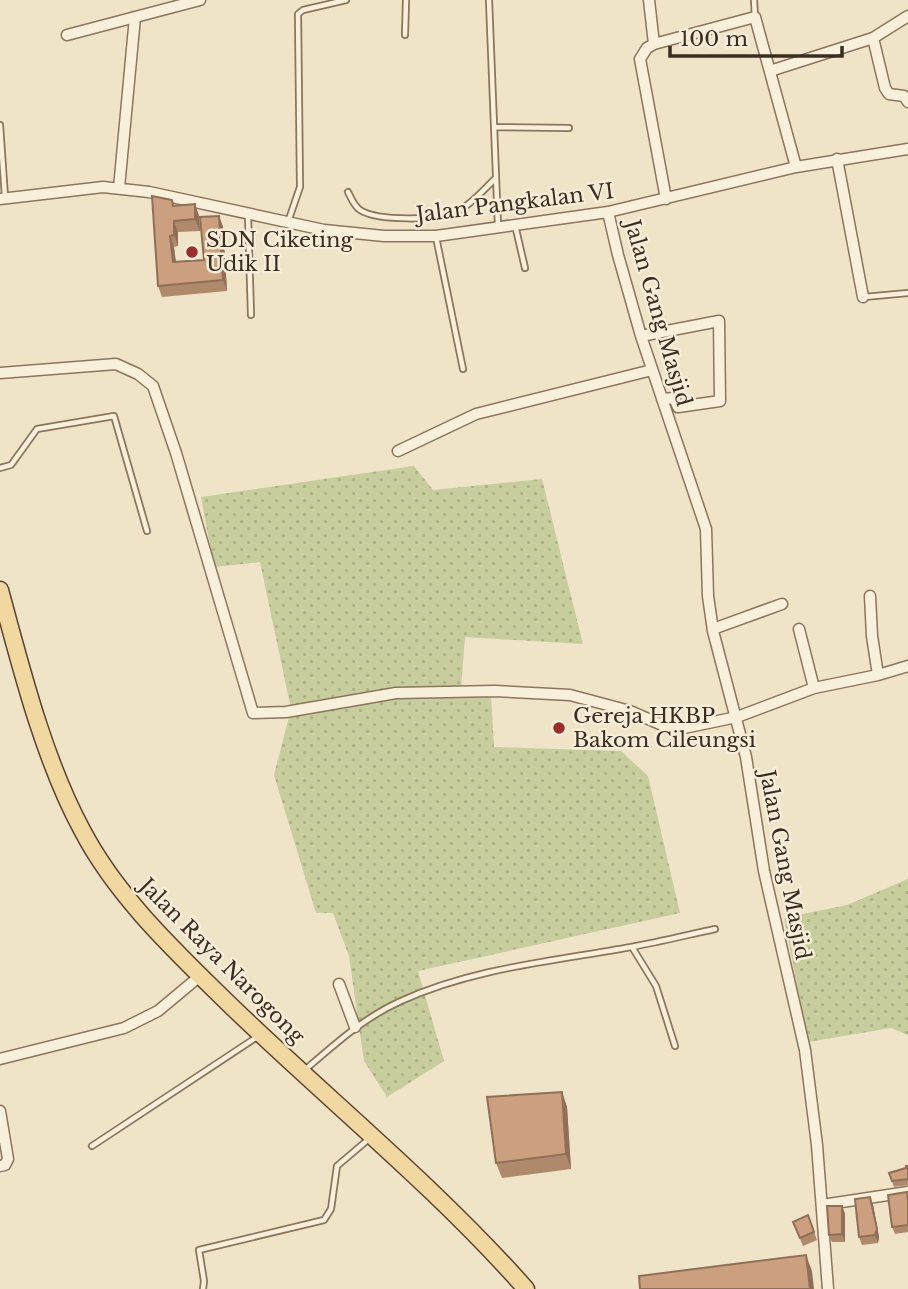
<svg xmlns="http://www.w3.org/2000/svg" width="908" height="1289" viewBox="0 0 908 1289" font-family="'Libre Baskerville',serif">
<defs>
<pattern id="grass-dots" width="8" height="8" patternUnits="userSpaceOnUse" patternTransform="scale(1.75)"><rect width="8" height="8" fill="#c7cd9c"/><path d="M2 2h.1M6 6h.1" fill="none" stroke="#acb086" stroke-width="1.8" stroke-linecap="round"/></pattern>
</defs>
<rect width="100%" height="100%" fill="#efe3c8"/>
<!-- grass -->
<path fill="url(#grass-dots)" d="M414 466 433 490 542 479 583 644 465 637 461 689 491 695 494 747 621 751 648 776 680 913 418 971 444 1061 387 1097 364 1061 349 956 333 913H316L274 775 291 709 260 562 214 567 201 497Z
M908 879V1035L891 1028 808 1042 784 918 847 905Z"/>
<g fill="none" stroke-linecap="round" stroke-linejoin="round">
<!-- lane casing -->
<g stroke="#8b755d" stroke-width="8">
<path id="lane" d="M489 0 498 226
M754 0 755 17
M405 35 406 0
M0 125 5 197
M495 127 569 128
M348 192C351 198 354 206 360 210 377 221 440 221 458 211 472 204 484 189 496 178
M248 216 251 315
M288 222 300 187 298 14 303 10 346 0
M515 225 525 268
M436 237 463 369
M864 297 908 293
M0 468 11 465 37 429 114 416 147 531
M632 947 656 986 675 1046
M306 1069C336 1043 365 1017 401 1001 473 968 554 961 631 947 659 942 687 935 715 929
M92 1146 257 1037
M203 1289 204 1281 199 1250 324 1220 331 1209 337 1166 370 1138"/>
</g>
<!-- street casing -->
<g stroke="#8b755d" stroke-width="13">
<path id="street" d="M649 0 654 44 647 48 640 59 666 199
M67 35 200 0
M873 38 885 88 889 94 904 96 908 102
M654 44 755 17 796 167
M770 71 873 38 908 16
M837 159 863 297
M119 188 135 17
M0 199 103 187 149 192 324 230 384 236H436L608 212 796 167 908 149
M608 212 618 255 641 336 706 529 708 596 713 631 746 757 764 871 805 1050 817 1145 828 1289
M641 336 719 321 720 401 678 407 674 398 662 399
M0 373 116 364 138 374 153 386 176 453 253 713 286 712 396 693 495 691 570 695 630 711 669 728 679 729 737 717 814 688 878 675 908 666
M398 451 476 414 652 370
M870 596 872 636 878 675
M713 629 782 604
M799 629 814 688
M339 984 355 1027
M0 1059 124 1028 158 1011 200 976
M0 1111 8 1159 5 1165 0 1166
M822 1205 908 1192"/>
</g>
<!-- primary casing -->
<g stroke="#594431" stroke-width="19">
<path id="primary" d="M0 590C21 668 44 760 82 830 117 897 175 951 228 1003 327 1099 435 1186 526 1289"/>
</g>
<!-- lane -->
<use href="#lane" stroke="#f9f0dc" stroke-width="4.5"/>
<!-- street -->
<use href="#street" stroke="#f9f0dc" stroke-width="10"/>
<!-- primary -->
<use href="#primary" stroke="#f1d8a1" stroke-width="16"/>
</g>
<!-- wall -->
<path fill="#af896c" d="M172 200 174 206 195 204 199 216 200 231 178 232V246L174 247 176 262 204 260 219 216 223 227 227 291 162 297 158 286Z
M562 1092 567 1107 571 1169 502 1178 496 1163Z
M908 1166V1185L894 1187 889 1173 906 1168Z
M907 1192 908 1196V1232L895 1234 892 1227Z
M870 1197 873 1205 879 1237 878 1243 862 1245 859 1237Z
M842 1206 845 1214V1242H832L829 1235Z
M808 1215 817 1240 803 1246 793 1222Z"/>
<!-- shaded-wall -->
<path fill="#8f6f58" d="M195 204 199 216 200 231 195 219Z
M219 216 223 227 227 291 223 280Z
M174 221 178 232V246L174 235Z
M170 236 174 247 177 273 173 262Z
M562 1092 567 1107 571 1169 566 1154Z
M870 1197 873 1205 879 1237 878 1243 875 1235Z
M842 1206 845 1214V1242L842 1234Z
M806 1255 812 1271 814 1289H810Z"/>
<!-- building -->
<path fill="#cc9f7e" stroke="#8f6f58" stroke-width="2" d="M152 196 172 200 173 206 195 204V219L174 221V235L170 236 173 262 204 260 200 217 219 216 223 280 158 286Z
M562 1092 566 1154 496 1163 487 1097Z
M906 1166H908V1179L892 1181 889 1173 906 1168Z
M907 1192 908 1201V1225L892 1227 888 1195Z
M870 1197 877 1229 875 1235 859 1237 855 1199Z
M827 1206H842V1234L829 1235Z
M808 1215 814 1232 800 1238 793 1222Z
M806 1255 810 1289H640L639 1276Z"/>
<!-- markers -->
<g fill="#9a2d2d" stroke="#f6edd8" stroke-width="2.5">
<circle cx="192" cy="252" r="7"/>
<circle cx="559" cy="728" r="7"/>
</g>
<g text-anchor="middle" dominant-baseline="central" stroke-width="5" stroke-linejoin="round" paint-order="stroke">
<!-- street labels -->
<g font-size="21" fill="#3b2d20" stroke="#f6edd8">
<text transform="translate(515 203) rotate(-7)">Jalan Pangkalan VI</text>
<text transform="translate(658 313) rotate(74)">Jalan Gang Masjid</text>
<text transform="translate(785 865) rotate(79)">Jalan Gang Masjid</text>
<text transform="translate(222 961) rotate(45)">Jalan Raya Narogong</text>
</g>
<!-- poi labels -->
<g font-size="21" fill="#3b2d20" stroke="#f6edd8" text-anchor="start">
<text x="206" y="240">SDN Ciketing<tspan x="206" dy="24">Udik II</tspan></text>
<text x="573" y="716">Gereja HKBP<tspan x="573" dy="24">Bakom Cileungsi</tspan></text>
</g>
</g>
<!-- scale -->
<path d="M670 46v10h172v-10" fill="none" stroke="#3b2d20" stroke-width="3.5"/>
<text x="680" y="46" font-size="21" fill="#3b2d20" stroke="#f6edd8" stroke-width="5" paint-order="stroke">100 m</text>
</svg>
